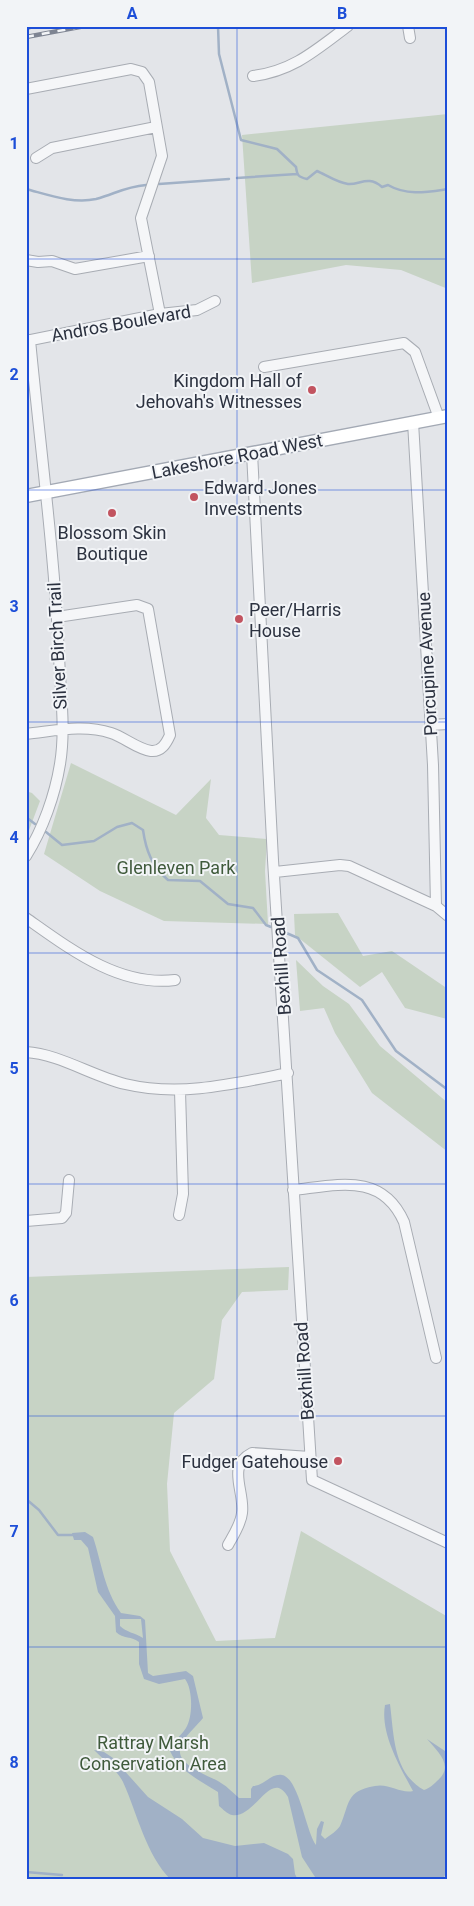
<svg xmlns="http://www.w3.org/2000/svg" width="474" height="1906" viewBox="0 0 474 1906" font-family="Roboto,sans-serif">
<rect width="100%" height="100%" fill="#e3e5e9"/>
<!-- green -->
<path fill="#c7d3c5" d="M448 114V289L401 270 346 265 252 283 242 135Z
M71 763 176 815 211 779 206 818 219 835 267 839 265 871 268 924 164 921 100 891 44 854Z
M26 791 32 793 40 801 28 833 26 832Z
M338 913 363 956 392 951 448 989V1023L447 1019 405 1008 382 972 360 987 295 935 294 914Z
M296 960 323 986 349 1004 380 1046 448 1103V1152L372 1093 335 1033 324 1008 300 1011Z
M289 1267 288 1290 242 1292 222 1320 214 1379 174 1413 167 1484 170 1551 216 1641 275 1638 301 1531 448 1617V1880H26V1277Z"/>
<!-- water -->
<path fill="#a1b1c6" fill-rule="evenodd" d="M85 1532 93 1537C102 1564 104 1589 121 1613L140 1616 145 1620 148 1673 153 1676 186 1671 193 1676 203 1718C196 1727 181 1739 180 1750 178 1766 211 1776 221 1783 228 1787 233 1793 239 1798H251V1789L253 1786C264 1786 271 1773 282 1775 299 1778 306 1832 316 1845L317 1829 321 1821 324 1822 321 1835 325 1839C330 1835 337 1831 340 1826 350 1804 345 1791 375 1786 389 1783 401 1794 413 1791 400 1767 380 1733 385 1705L390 1704C394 1735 393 1773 424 1790 430 1788 433 1785 437 1781 455 1766 438 1752 427 1739L448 1753V1870L442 1880H317L302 1857 288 1797C271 1767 255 1819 232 1815 227 1814 223 1809 219 1806L218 1792C199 1780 179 1771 170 1751 173 1741 180 1737 186 1728 193 1717 193 1689 185 1679L159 1684 144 1679 139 1664V1642C132 1636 123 1639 116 1632L115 1616 98 1592 88 1548 81 1540H74L72 1533ZM120 1619H141L143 1638C135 1633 126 1632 120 1626Z
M94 1750 104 1752 113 1758 148 1797 182 1819 203 1838 235 1846 264 1843 288 1854 293 1859 295 1874 298 1880H171C145 1853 138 1815 123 1782 117 1770 103 1759 94 1750Z"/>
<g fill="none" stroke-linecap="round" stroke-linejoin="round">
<!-- stream -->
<path stroke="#a1b1c6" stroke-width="2.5" d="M218 26 219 54 241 140 277 149 296 167C297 175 298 177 307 179L317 171C326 175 338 183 348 184 360 185 368 175 382 187L388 185C407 196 427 192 448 189
M237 178 297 174
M159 184 229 179
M26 189C49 195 73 204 96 199 115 194 124 187 146 185
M26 817 35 824
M46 832 62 845 94 841 117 827 132 823 143 830C146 851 152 866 168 880L200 881 228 904 253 908 266 925 271 927
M284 932 298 938 317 970 362 1000 396 1051 448 1090
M26 1499 39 1510 58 1535H76
M26 1872 62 1875"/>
<!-- minor casing -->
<g stroke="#a8acb3" stroke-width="12">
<path id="minor" d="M408 26 410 38
M253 76C293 71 316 50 348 26
M26 89 131 69 142 72 149 82 162 156 141 218 160 314
M36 158 52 148 156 127
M26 260 38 262 52 261 75 269 149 256
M26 341 160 314 197 310 215 301
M264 367 404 343 415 352 439 418
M413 422 433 765 436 906
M252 453 273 860 312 1480 448 1543
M430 725 448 724
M26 734C55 731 83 724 111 733 124 737 137 749 151 751 161 752 166 744 170 735L148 609 137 605 57 617
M26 856C43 829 55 795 60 764 66 728 60 690 59 654 54 549 40 445 30 340
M275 872 340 865 349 866 436 906 448 916
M26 918C70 949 119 987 175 980
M26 1052C59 1054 92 1076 125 1084 180 1097 233 1084 288 1073
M293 1190C338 1185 382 1172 404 1222L436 1358
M179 1215 183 1194 180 1091
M26 1221 62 1218 66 1213 69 1180
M228 1545C233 1536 241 1524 242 1513 245 1491 226 1466 252 1453L310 1457"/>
</g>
<!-- major casing -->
<g stroke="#a3a9b4" stroke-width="15">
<path id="major" d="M26 496 448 416"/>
</g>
<!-- minor -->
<use href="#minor" stroke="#f5f6f8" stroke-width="10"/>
<!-- major -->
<use href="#major" stroke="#fff" stroke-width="12"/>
<!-- rail casing -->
<g stroke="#7e8492" stroke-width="4.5">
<path id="rail" d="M26 28 33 26
M26 37 85 26"/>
</g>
<!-- rail -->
<use href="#rail" stroke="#f2f4f7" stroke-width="2.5" stroke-dasharray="8" stroke-linecap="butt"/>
</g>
<!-- grid -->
<path fill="none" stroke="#1d4ed8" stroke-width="1" stroke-opacity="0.55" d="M237 26V1880M26 259H448M26 490H448M26 722H448M26 953H448M26 1184H448M26 1416H448M26 1647H448"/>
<!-- markers -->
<g fill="#c25460" stroke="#f2f4f7" stroke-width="2">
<circle cx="312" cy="390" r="5"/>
<circle cx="194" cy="497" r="5"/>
<circle cx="112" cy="513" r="5"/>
<circle cx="239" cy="619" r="5"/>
<circle cx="338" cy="1461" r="5"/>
</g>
<g text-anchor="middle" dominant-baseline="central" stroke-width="4" stroke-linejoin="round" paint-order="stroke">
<!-- street labels -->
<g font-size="18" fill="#2c3240" stroke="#f2f4f7">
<text transform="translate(121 323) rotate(-10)">Andros Boulevard</text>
<text transform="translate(237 456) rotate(-11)">Lakeshore Road West</text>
<text transform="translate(57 646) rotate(-93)">Silver Birch Trail</text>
<text transform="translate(427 664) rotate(-93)">Porcupine Avenue</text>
<text transform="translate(281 966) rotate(-94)">Bexhill Road</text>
<text transform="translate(304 1371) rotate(-94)">Bexhill Road</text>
</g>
<!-- poi labels -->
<g font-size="18" fill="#2c3240" stroke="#f2f4f7" text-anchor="end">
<text x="302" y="380">Kingdom Hall of<tspan x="302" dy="21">Jehovah's Witnesses</tspan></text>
<text x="204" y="487" text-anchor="start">Edward Jones<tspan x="204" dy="21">Investments</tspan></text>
<text x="112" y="532" text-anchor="middle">Blossom Skin<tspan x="112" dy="21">Boutique</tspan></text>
<text x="249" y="609" text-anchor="start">Peer/Harris<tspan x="249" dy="21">House</tspan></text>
<text x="328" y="1461">Fudger Gatehouse</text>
</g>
<!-- park labels -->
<g font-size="18" fill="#3f5a3b" stroke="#f2f4f7">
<text x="176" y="867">Glenleven Park</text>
<text x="153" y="1742">Rattray Marsh<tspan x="153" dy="21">Conservation Area</tspan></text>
</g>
</g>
<!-- border -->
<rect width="474" height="1906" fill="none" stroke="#f2f4f7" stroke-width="55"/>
<rect x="28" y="28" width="418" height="1850" fill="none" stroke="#1d4ed8" stroke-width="2"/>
<g font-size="16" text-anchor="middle" font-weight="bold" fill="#1d4ed8">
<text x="132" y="19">A</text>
<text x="342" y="19">B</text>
<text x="14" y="149">1</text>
<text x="14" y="380">2</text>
<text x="14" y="612">3</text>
<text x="14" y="843">4</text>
<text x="14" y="1074">5</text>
<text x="14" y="1306">6</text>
<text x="14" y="1537">7</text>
<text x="14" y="1768">8</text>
</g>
</svg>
